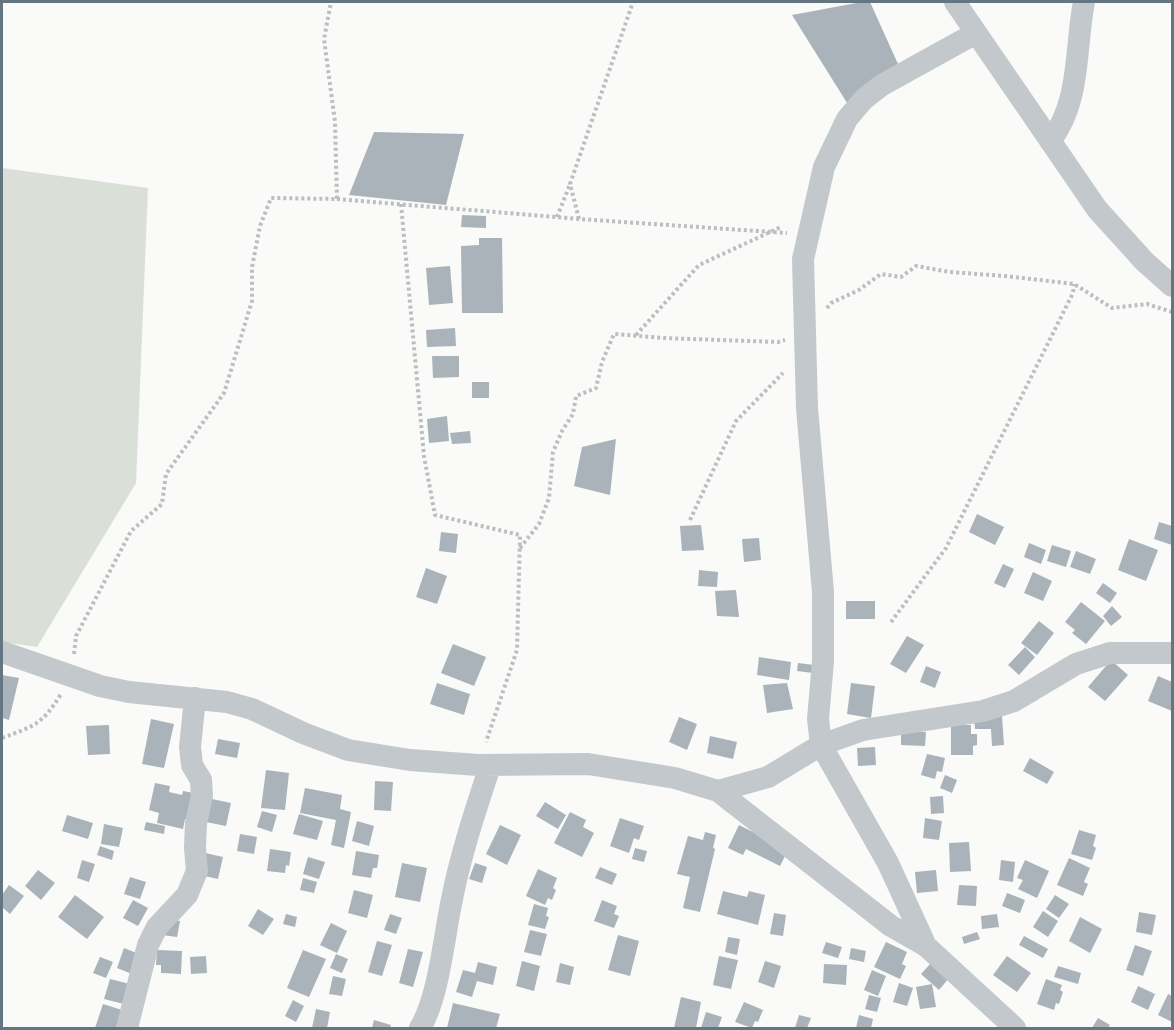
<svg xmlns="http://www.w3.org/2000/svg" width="1174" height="1030" viewBox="0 0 1174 1030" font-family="'Exo 2',sans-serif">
<rect width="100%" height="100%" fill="#fafaf8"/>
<!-- green -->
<path fill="#dadfd7" d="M2 168 148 188 136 483 37 647 2 642Z"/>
<!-- building -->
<path fill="#aab3b9" d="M862 2H870L898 64 849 106 792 15Z
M374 132 464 134 446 205 349 195Z
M462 215 486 216V228L461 227Z
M479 238H502L503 313H462L461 246 479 245Z
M450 266 453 303 429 305 426 268Z
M455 328 456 346 427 347 426 330Z
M432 356H459V377L433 378Z
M472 382H489V398H472Z
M447 416 449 441 429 443 427 419Z
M470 431 471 443 452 444 450 433Z
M616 439 610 495 574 486 582 447Z
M977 514 1004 527 995 545 969 532Z
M1159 522 1172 526V545L1154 539Z
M701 525 704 550 682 551 680 526Z
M441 532 458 534 456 553 439 551Z
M759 538 761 560 744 562 742 539Z
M1129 539 1158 550 1146 581 1118 570Z
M1029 543 1046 550 1041 564 1024 557Z
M1052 545 1071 551 1066 567 1047 561Z
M1076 551 1096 559 1090 574 1070 567Z
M1003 564 1014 569 1005 588 994 583Z
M426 568 447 576 437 604 416 597Z
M699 570 718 572 717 587 698 586Z
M1033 572 1052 581 1043 601 1024 593Z
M1103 583 1117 593 1110 603 1096 593Z
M736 590 739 617 717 616 715 591Z
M846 601H875V619H846Z
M1081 602 1105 621 1086 644 1072 633 1075 630 1065 622Z
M1112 606 1122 617 1111 626 1103 616Z
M1039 621 1054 633 1037 655 1021 643Z
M907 636 924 645 906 673 890 664Z
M453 644 486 657 474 686 441 673Z
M1025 647 1035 657 1019 675 1008 665Z
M759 657 791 662 789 680 757 675Z
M1111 660 1128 675 1105 701 1088 687Z
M798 663 814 665 813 673 797 671Z
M926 666 941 672 935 688 920 682Z
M2 675 19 678 9 720 2 718Z
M1158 676 1172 682V711L1148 701Z
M437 683 470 694 464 715 430 704Z
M787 683 793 709 767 713 763 685Z
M851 683 875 686 871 718 847 714Z
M1002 716 1004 745 992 746 991 729H975L974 718Z
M679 717 697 724 687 750 669 742Z
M151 719 174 724 164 768 142 764Z
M109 725 110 754 88 755 86 726Z
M951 725H971V734H977V745L973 746V755H951Z
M901 731 926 732 925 746 901 745Z
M710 736 737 742 733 759 707 753Z
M218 739 240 743 237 758 215 754Z
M875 747 876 765 858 766 857 748Z
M927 754 945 758 942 772 937 771 935 779 921 775Z
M1030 758 1054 772 1047 784 1023 771Z
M266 770 289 773 285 810 261 808Z
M945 775 957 780 952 793 940 788Z
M375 781 393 782 391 811 374 810Z
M155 783 170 786 169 792 182 795 183 791 194 793 188 819H185L183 829 157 823 159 813 149 810Z
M305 788 342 795 340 809 351 812 344 848 331 845 336 820 300 813Z
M943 796 944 813 931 814 930 797Z
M212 799 231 803 226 826 206 822Z
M545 802 566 815 558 829 536 816Z
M262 811 277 815 272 832 257 827Z
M570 812 586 820 583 827 594 833 582 857 554 843Z
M299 814 323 821 317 840 293 834Z
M67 815 93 823 88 839 62 831Z
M620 818 644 826 639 840 634 838 629 853 610 846Z
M925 818 942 821 939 840 923 838Z
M357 821 374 826 369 846 352 841Z
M146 822 165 826 164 834 144 830Z
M104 824 123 828 119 847 101 844Z
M500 825 521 835 507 865 486 854Z
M739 825 788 850 780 866 746 849 743 855 728 848Z
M1079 830 1096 835 1093 846 1096 848 1092 860 1071 854Z
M705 832 716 835 713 848 715 849 700 912 683 908 690 877 677 874 688 836 703 840Z
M240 834 257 837 254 854 237 851Z
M969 842 971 871 950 872 949 843Z
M100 846 114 851 112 860 97 855Z
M635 848 647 851 644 862 632 859Z
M270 849 291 852 289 866 286 865 285 873 267 871Z
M356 851 379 855 377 868H373L371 878 352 875Z
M205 853 223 857 218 879 200 875Z
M308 857 325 862 319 879 303 874Z
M1069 858 1090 868 1084 882 1088 884 1083 896 1057 885Z
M82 860 95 864 89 882 77 878Z
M1001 860 1015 862 1013 882 999 880Z
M1025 860 1049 871 1037 898 1018 889 1023 880 1017 878Z
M402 863 427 868 420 902 395 897Z
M475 863 487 867 482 883 469 879Z
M600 867 617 874 612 885 595 878Z
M538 869 557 878 553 888 556 890 552 900 548 898 545 905 526 896Z
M38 870 55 883 41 900 25 886Z
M936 870 938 891 917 893 915 872Z
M130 877 146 882 140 899 124 894Z
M303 878 317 882 314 893 300 890Z
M9 885 24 896 10 914 2 907V895Z
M959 885 977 886 976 906 957 905Z
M354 890 373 895 367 918 348 913Z
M723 891 747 897 749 891 765 895 758 925 717 914Z
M1007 893 1025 900 1020 913 1002 906Z
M75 895 104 917 87 939 58 917Z
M1055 895 1069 904 1059 918 1046 909Z
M133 900 148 908 138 926 123 918Z
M602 900 617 906 614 914 619 916 614 928 594 921Z
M534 904 548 908 546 916 549 917 545 929 528 925Z
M258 909 274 919 263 935 248 926Z
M1043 911 1058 921 1048 937 1033 927Z
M1139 912 1156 915 1152 935 1136 932Z
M774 913 786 915 783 936 770 934Z
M286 914 297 917 295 927 283 924Z
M390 914 402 918 396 934 384 930Z
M997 914 999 927 982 929 981 916Z
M1080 917 1102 929 1090 953 1069 941Z
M164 919 180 921 177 937 162 935Z
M331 923 347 931 337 953 320 945Z
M530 930 547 934 541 956 524 952Z
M977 932 980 939 964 944 962 937Z
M618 935 639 941 630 976 608 970Z
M1024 936 1048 949 1043 958 1019 945Z
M728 937 740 939 737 955 725 952Z
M377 941 392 945 382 976 368 972Z
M826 942 842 947 838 958 822 953Z
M886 942 907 952 902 964 906 966 900 979 874 967Z
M1135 945 1152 951 1143 976 1126 970Z
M124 948 139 954 132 974 117 968Z
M851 948 866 951 864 962 849 959Z
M408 949 423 952 413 987 399 983Z
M157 950 182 951 181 974 161 973V965H156Z
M303 950 326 959 309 997 287 988Z
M336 954 348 959 342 973 330 968Z
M206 956 207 973 191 974 190 957Z
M719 956 738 960 731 989 713 985Z
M1007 956 1031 973 1017 992 993 975Z
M100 957 113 962 106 978 93 973Z
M522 961 540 966 534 991 516 986Z
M765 961 781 966 774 988 758 982Z
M478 962 497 967 493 985 477 981 472 997 456 992 463 970 475 973Z
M560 963 574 967 570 985 556 982Z
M931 963 949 978 939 990 921 974Z
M824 964 847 965 846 985 823 983Z
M1058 966 1081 973 1078 984 1054 977Z
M872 970 886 976 878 996 864 990Z
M333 976 346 979 342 996 329 994Z
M110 979 130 984 124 1004 104 999Z
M1046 979 1062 985 1060 990 1063 992 1059 1004 1056 1003 1054 1010 1037 1004Z
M899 983 913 988 907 1006 893 1002Z
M932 984 936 1007 920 1009 916 987Z
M1138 986 1155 994 1148 1010 1131 1002Z
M1168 994 1172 996V1022L1158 1015Z
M869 995 881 998 877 1012 865 1009Z
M681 997 701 1002 696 1028H674Z
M293 1000 304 1006 296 1022 285 1016Z
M744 1002 763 1010 758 1022 755 1021 752 1028 735 1022Z
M453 1003 500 1014 496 1028H447Z
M103 1004 122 1010 116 1028H95Z
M316 1009 330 1012 327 1028H312Z
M706 1012 722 1017 718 1028H701Z
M799 1015 811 1018 807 1028H795Z
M859 1015 873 1019 871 1028H856Z
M1098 1018 1110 1025 1108 1028H1092Z
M374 1020 391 1025 390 1028H372Z"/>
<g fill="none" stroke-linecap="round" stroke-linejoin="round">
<!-- path -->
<path stroke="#bbbfc2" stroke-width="4" stroke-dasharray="3 3" stroke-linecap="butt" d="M337 199 579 219 787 233
M401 204 424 456 435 515 520 535 517 650 486 742
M557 217 570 184
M579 219 570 184 633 2
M827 308 831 303 859 290 881 274 901 277 916 266 950 272 1005 276 1074 284 1112 308 1147 304 1172 312
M636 335 699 265 781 227
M690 520 736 421 783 373
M520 548 539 524 549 498 553 452 562 431 573 414 576 396 596 388 602 362 614 334 663 338 778 342 785 340
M891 622 946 548 1073 293 1074 284
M74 654 76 636 131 531 162 504 166 474 224 393 252 301V267L260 226 271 198 337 199 335 122 324 39 331 2
M2 738C34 726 42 725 61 694"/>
<!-- minor -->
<path stroke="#c3c8cc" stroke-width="22" d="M955 2 1097 209 1144 261 1172 286
M976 33 882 85 864 99 847 119 824 167 803 259 807 408 823 592V661L818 719 821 745 888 863 926 946 1015 1028
M1050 141C1081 103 1075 47 1084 2
M2 652 100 686 129 692 227 702 252 709 303 733 348 750 410 760 478 765 588 764 675 778 718 791 768 777 821 745 863 730 983 711 1014 701 1076 664 1110 653H1172
M718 791 891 926 926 946
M127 1028 148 945 157 927 187 895 197 871 195 848 196 823 202 796 201 780 192 765 190 747 195 698
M420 1028C439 997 444 936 452 899 461 853 476 809 490 766"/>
</g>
<!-- border -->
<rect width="1174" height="1030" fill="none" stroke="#657683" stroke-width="6"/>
</svg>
